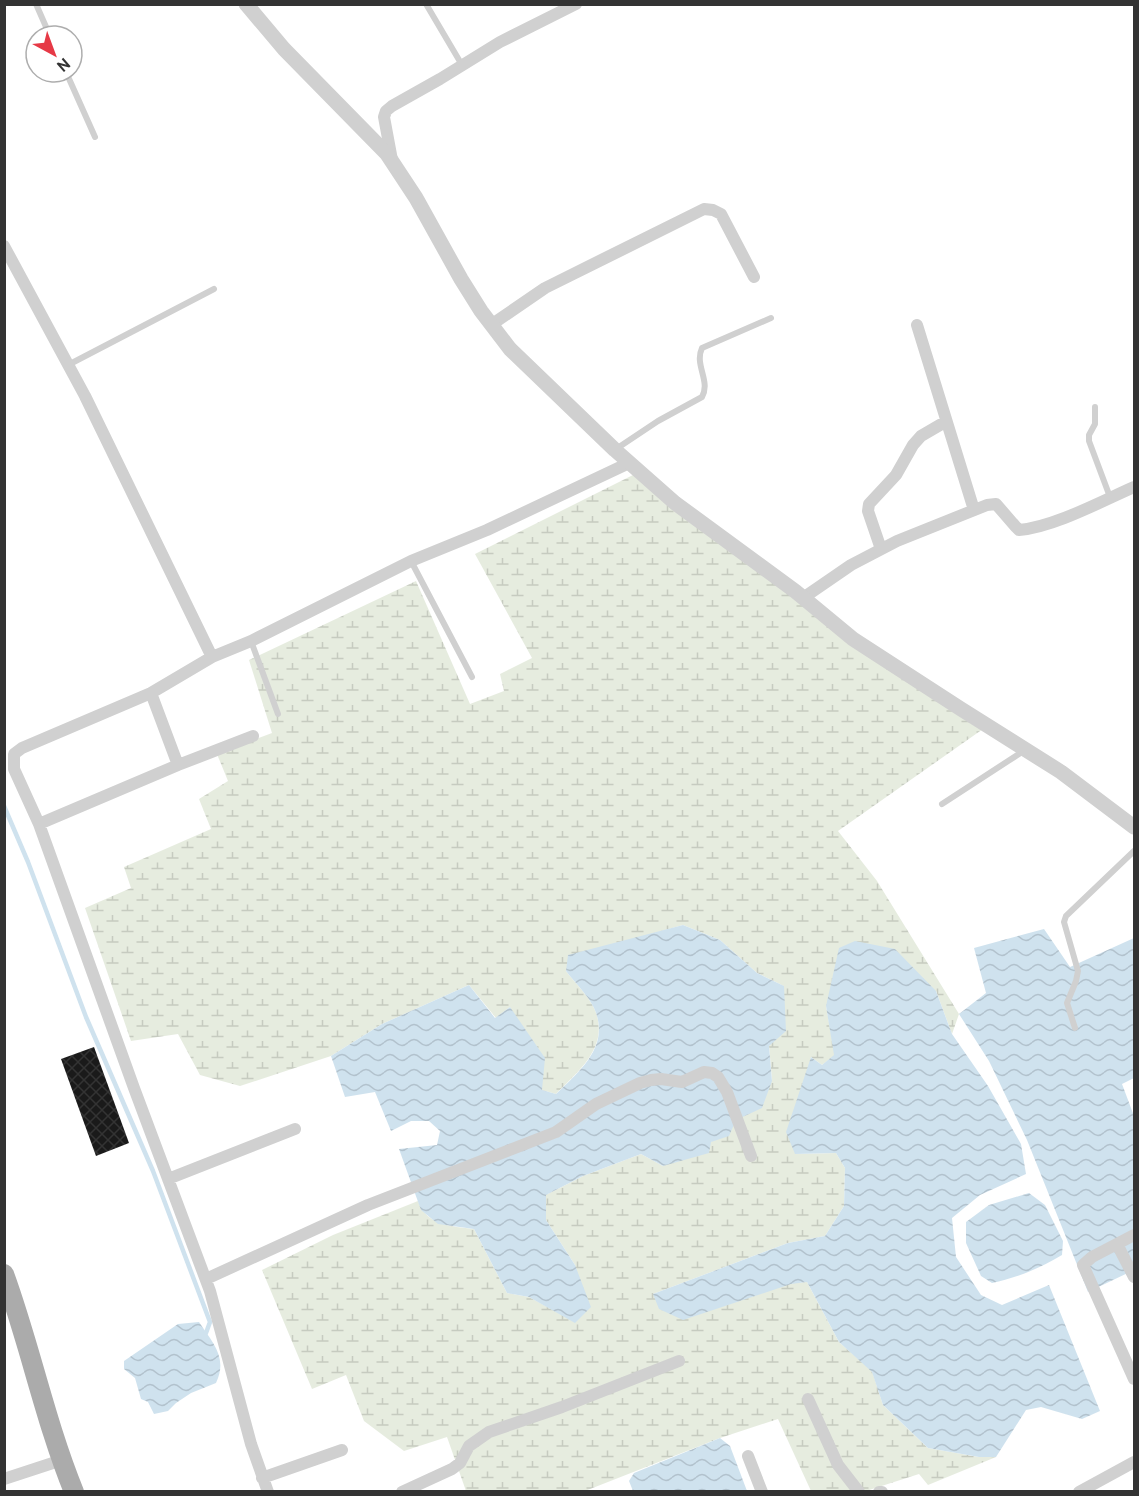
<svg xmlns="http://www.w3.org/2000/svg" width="1139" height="1496" viewBox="0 0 1139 1496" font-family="Overpass,sans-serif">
<defs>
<pattern id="wetland-marsh" width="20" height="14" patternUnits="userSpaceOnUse" patternTransform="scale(1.5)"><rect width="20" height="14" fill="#e6ecdf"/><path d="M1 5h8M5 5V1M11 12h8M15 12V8" fill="none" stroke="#c6cbc0"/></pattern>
<pattern id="water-waves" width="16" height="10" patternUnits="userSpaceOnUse" patternTransform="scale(1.5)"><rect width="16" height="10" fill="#cfe2ee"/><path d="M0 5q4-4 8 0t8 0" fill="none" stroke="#b2c2cd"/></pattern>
<pattern id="building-cross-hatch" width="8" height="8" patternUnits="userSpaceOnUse" patternTransform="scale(1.5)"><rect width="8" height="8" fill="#1a1a1a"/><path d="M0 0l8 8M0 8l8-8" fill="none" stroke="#333"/></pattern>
</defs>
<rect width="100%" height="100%" fill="#fff"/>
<!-- wetland -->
<path fill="url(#wetland-marsh)" d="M637 473 883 658 983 729 838 831 877 881 959 1014 952 1034 936 991 826 1006 835 1055 822 1065 811 1057 795 1154 836 1153 845 1168 844 1206 825 1236 788 1243 653 1294 807 1282 839 1342 872 1371 883 1405 928 1448 979 1457H996L928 1485 919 1474 866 1491H811L778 1419 720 1438 585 1491H466L447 1437 404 1451 364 1421 346 1375 312 1389 262 1270 333 1235 418 1201C427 1226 451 1226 474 1229L507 1293 529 1297 575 1322V1265L546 1220V1195L583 1176 641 1154 663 1166 711 1142 736 1120 772 1080 769 1046 784 986 757 973 720 940 683 925 630 940 566 971C574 982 588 995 594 1008 611 1045 580 1070 556 1094L542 1090 510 1007 496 1018 469 985 382 1024 331 1056 240 1086 200 1075 178 1034 131 1041 85 908 131 888 124 867 211 829 199 799 228 781 217 754 272 733 249 660 416 581 470 704 504 691 500 674 532 658 475 554Z"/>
<!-- water -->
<path fill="url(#water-waves)" d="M683 925 720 940 757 973 784 986 786 1031 769 1046 772 1081 762 1108 736 1120 729 1136 711 1142 709 1153 663 1166 641 1154 583 1176 546 1195V1220L575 1265 591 1307 575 1323 529 1297 507 1293 474 1229 438 1224 421 1210 399 1149 437 1145 440 1131 429 1121H411L391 1131 375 1092 345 1097 331 1056 382 1024 469 985 495 1018 510 1007 545 1058 542 1090 556 1094C581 1070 611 1045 594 1008 588 995 574 982 566 971L568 955Z
M1044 929 1070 967 1134 938V1078L1122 1084 1134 1116V1270L1088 1292 1027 1140 989 1061 959 1014 986 993 974 948Z
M855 941 895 949 936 991 952 1034 988 1086 1021 1144 1026 1174 980 1195 952 1218 956 1257 981 1295 1002 1305 1049 1285 1100 1411 1082 1419 1041 1407 1026 1410 996 1457H979L928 1448 883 1405 872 1372 839 1342 807 1282 791 1284 683 1320 659 1309 653 1294 788 1243 825 1236 844 1206 845 1168 836 1153 795 1154 786 1132 811 1057 822 1065 834 1055 826 1006 839 948Z
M1029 1193 1045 1205 1063 1241 1062 1255C1040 1268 1017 1278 992 1283L981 1276 966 1243V1222L989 1205Z
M199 1322C213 1343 228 1358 216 1383L191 1393 176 1403 168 1411 154 1414 148 1402 141 1399 135 1378 124 1369V1361L178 1324Z
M720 1438 730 1446 747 1491H633L629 1481 634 1473Z"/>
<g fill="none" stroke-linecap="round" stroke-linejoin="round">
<!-- stream -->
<path stroke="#cfe2ee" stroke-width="4.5" d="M4 806 28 862 86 1017 153 1171 210 1322 206 1333"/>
</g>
<!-- building -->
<path fill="url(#building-cross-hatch)" d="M94 1047 129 1143 96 1156 61 1059Z"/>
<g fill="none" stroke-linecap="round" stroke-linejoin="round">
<!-- service -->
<path stroke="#d0d0d0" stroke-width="6" d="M36 4 50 36
M426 4 462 65
M66 72 95 137
M68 365 214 289
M1095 407V424L1089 435V441L1110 497
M616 449 658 421 702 397C711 381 694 365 702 348L771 318
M411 561 472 677
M251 641 278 714
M942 804 1025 750
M1075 1028 1067 1003 1076 981 1078 971 1064 922 1066 916 1134 851"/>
<!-- minor -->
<path stroke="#d0d0d0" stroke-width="12" d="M392 160 384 117 386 111 392 106 440 79 500 42 576 4
M4 246 85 396 212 657
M491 325 545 288 704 209 713 210 721 214 754 277
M917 325 974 510
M881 549 868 511 869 504 896 475 913 445 921 436 945 422
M803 598 851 565 897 541 987 505 996 504 1016 527 1019 530C1054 527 1102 501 1134 487
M151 693 178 765
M39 824 178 765 253 736
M168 1179 295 1129
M1134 1235 1092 1257 1083 1265 1134 1379
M1117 1244 1134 1277
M206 1279 368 1205 556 1132 596 1104 640 1083 651 1080 661 1079 682 1082 704 1072 712 1073 718 1077 727 1092 751 1156
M808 1399 838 1465 859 1492
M748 1456 762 1492
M262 1478 342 1450
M4 1479 62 1460
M268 1492 251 1444 210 1291 134 1088 39 824 14 769V754L22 748 151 693 212 657 251 641 411 561 487 530 629 463
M402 1492 452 1469 460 1463 469 1446 489 1432 562 1407 679 1361
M879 1492H882
M1079 1492 1134 1462"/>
<!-- tertiary -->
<path stroke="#d0d0d0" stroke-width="15" d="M246 4 284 49 387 154 416 198 461 279 481 311 510 349 615 450 675 503 795 591 853 639 961 709 1061 772 1134 827"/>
<!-- primary -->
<path stroke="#ababab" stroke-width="20" d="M4 1274C30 1345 45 1421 74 1492"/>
</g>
<!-- border -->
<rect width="1139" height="1496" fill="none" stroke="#333333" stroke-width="12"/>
<!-- north arrow -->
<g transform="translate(54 54) rotate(139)"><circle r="28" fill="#ffffff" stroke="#adadad" stroke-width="1.5"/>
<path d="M0-4.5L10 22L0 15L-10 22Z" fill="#e63946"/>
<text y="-9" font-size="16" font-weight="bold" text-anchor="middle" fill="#333333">N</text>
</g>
</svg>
